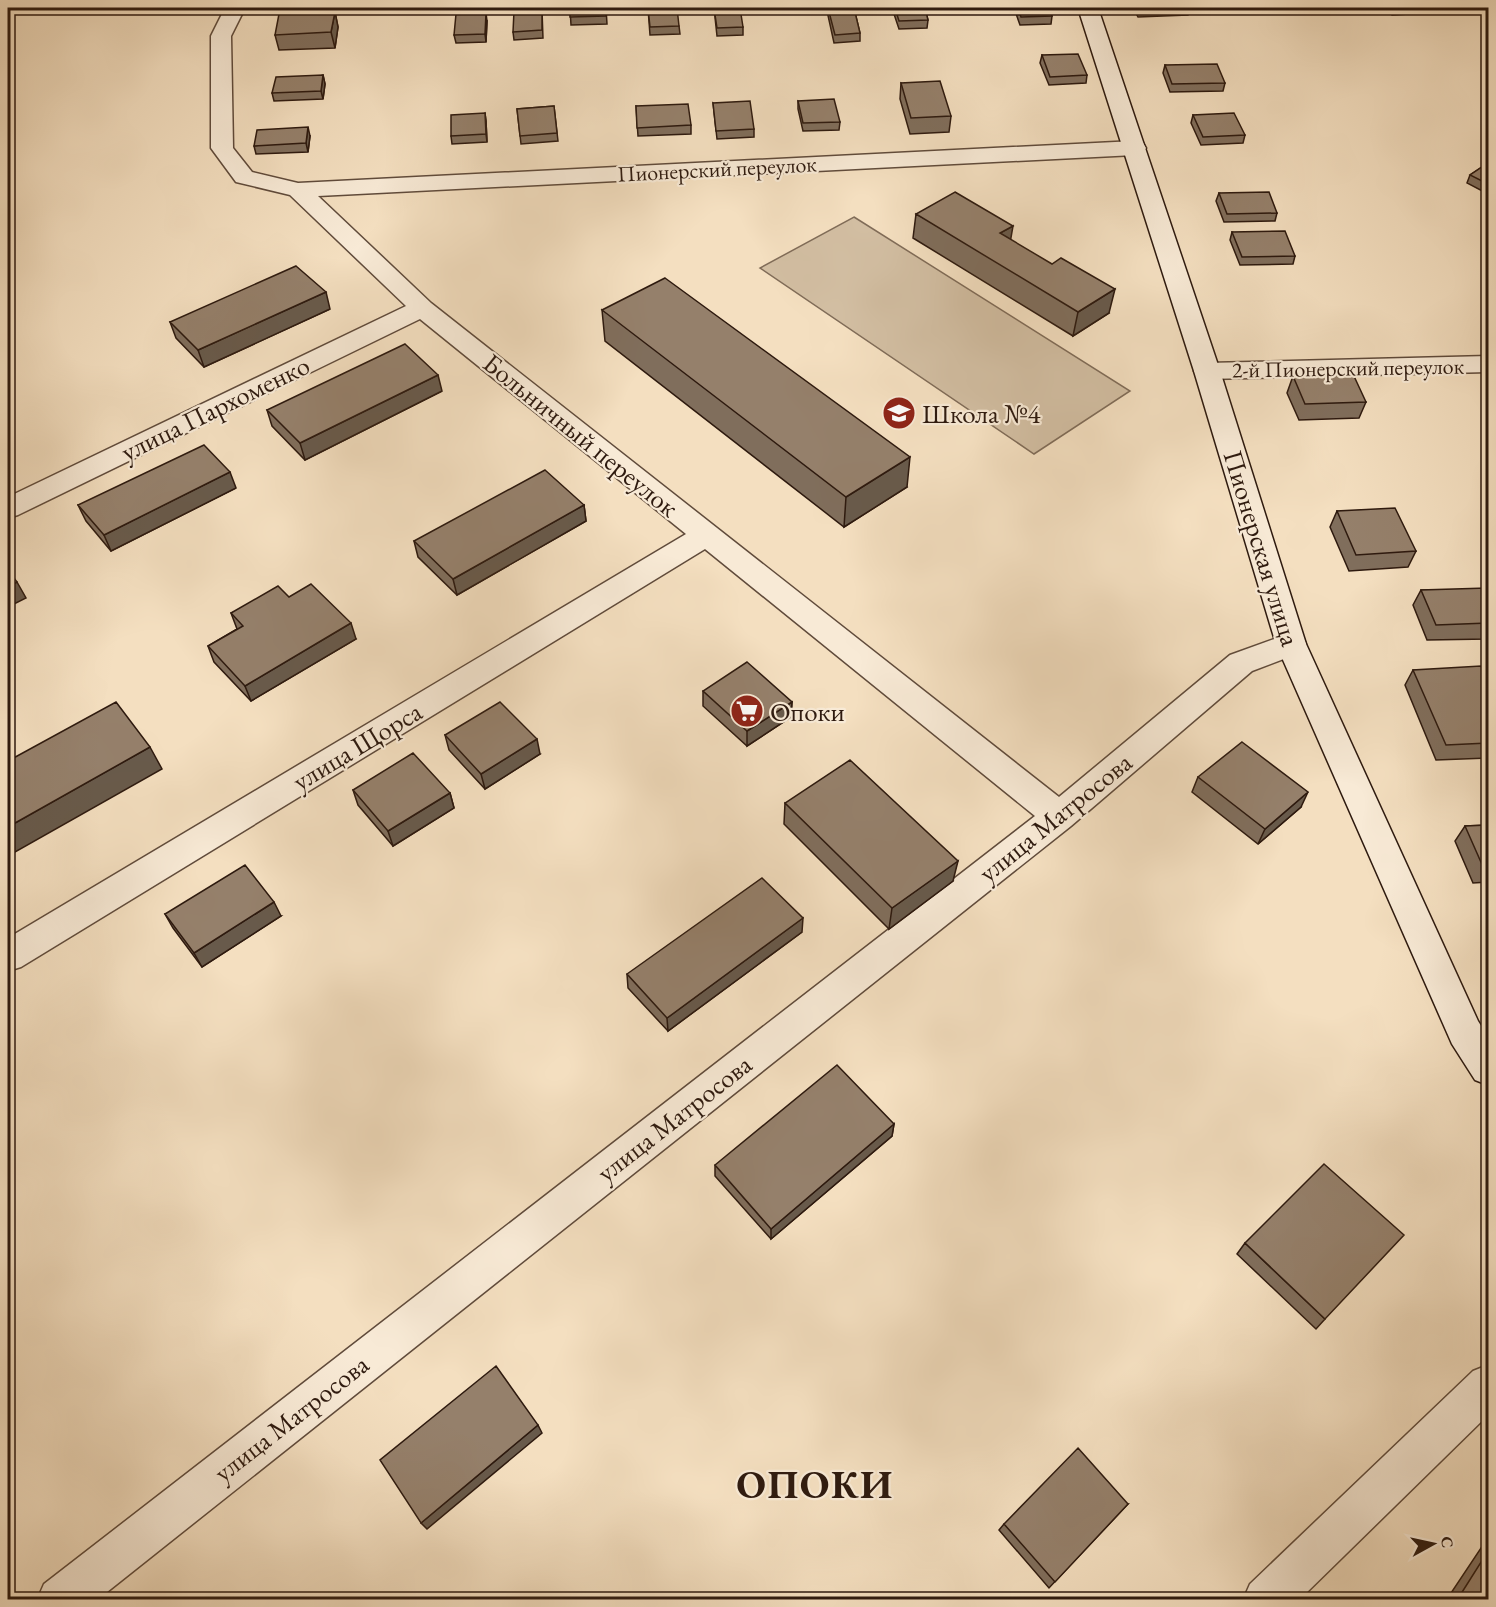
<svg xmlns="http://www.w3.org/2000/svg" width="1496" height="1607" viewBox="0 0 1496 1607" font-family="'EB Garamond',serif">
<rect width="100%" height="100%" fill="#f4dfc0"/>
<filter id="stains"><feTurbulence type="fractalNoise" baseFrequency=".00333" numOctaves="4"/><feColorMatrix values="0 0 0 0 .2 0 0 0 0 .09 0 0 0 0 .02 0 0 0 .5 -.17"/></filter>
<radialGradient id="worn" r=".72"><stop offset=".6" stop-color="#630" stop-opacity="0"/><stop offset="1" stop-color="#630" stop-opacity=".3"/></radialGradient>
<!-- green -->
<path fill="#d2bea2" stroke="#806c58" stroke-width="1.5" d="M854 217 1130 391 1034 454 760 268Z"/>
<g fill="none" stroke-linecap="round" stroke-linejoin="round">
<!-- street casing -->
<g stroke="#604b3b" stroke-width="3">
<path id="street" d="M225 8H245L231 36 233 148 252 172 298 183 1135 141 1143 143 1146 148 1143 153 1135 155 318 196 431 303 1059 797 1230 655 1291 633 1302 636 1306 644 1302 652 1252 671 1071 826 97 1600H37L44 1584 1035 816 705 549 21 967 8 971V938L686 534 420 319 18 515 8 518V497L406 306 290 195 236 182 211 148V36Z
M1488 356V372L1207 379 1198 377 1194 371 1198 365 1207 363Z
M1488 1365V1415L1299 1600H1243L1250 1584 1473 1371Z"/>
</g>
<!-- secondary casing -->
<g stroke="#2e1a0f" stroke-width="3">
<path id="secondary" d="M1078 8H1098L1220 371 1306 644 1478 1021 1488 1037V1085L1475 1080 1452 1044 1276 644 1194 371Z"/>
</g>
<!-- street -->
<use href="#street" fill="#f8ead6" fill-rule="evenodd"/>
<!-- secondary -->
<use href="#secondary" fill="#f8ead6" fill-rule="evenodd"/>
</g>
<!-- wall -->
<path fill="#806e5c" stroke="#2e1a0f" stroke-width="1.5" d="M570 8H606L607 24 571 25Z
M648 8 679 26 680 34 650 35Z
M714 8 743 27V35L717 36Z
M827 8H854L860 33V41L834 43 827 11Z
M892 8H925L928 20 927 28 899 29Z
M1014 8H1049L1052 16 1051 24 1020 25Z
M1133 8H1190L1188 15 1138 17Z
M1288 8H1336L1335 12 1292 13Z
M1387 8H1431L1429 13 1392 15Z
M542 10 543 38 514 40 513 32Z
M335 12 338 27 335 48 279 50 275 35Z
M487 21 486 42 456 43 454 35Z
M1042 55 1087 75 1086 83 1049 85 1040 63Z
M1165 65 1225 83 1223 91 1170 92 1163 73Z
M323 75 325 84 323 99 274 101 272 93Z
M901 83 951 116 949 132 910 134 900 99Z
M798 101 840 122 839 130 803 131 798 109Z
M713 103 754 129V137L717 139Z
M554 106 558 141 521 144 517 109Z
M636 106 691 125V134L638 136Z
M485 113 486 121 487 142 452 144 451 136Z
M1193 115 1245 135 1243 143 1201 145 1191 123Z
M310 136 308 152 256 154 254 146Z
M1488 163V194L1467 183 1470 175Z
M1219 193 1277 213 1275 221 1224 222 1216 201Z
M916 214 1109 313 1073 336 913 238Z
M1232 232 1295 256 1293 264 1240 265 1230 240Z
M330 309 204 367 176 338 170 322Z
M602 310 907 487 844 527 605 341Z
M1293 376 1366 402 1359 418 1299 420 1287 393Z
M442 391 305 460 272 426 267 410Z
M236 488 111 551 86 521 78 505Z
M584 505 586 521 457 595 418 557 414 541Z
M1337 511 1416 551 1408 567 1349 571 1330 527Z
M1421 590H1488V639L1427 640 1413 605Z
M289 597 356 639 251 701 214 662 208 646 237 629 231 613Z
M1413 670 1488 683V758L1436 760 1405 685Z
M703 691 792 702 791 717 747 746 703 706Z
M445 735 540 754 485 789 449 750Z
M1198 777 1301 807 1258 844 1192 792Z
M353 790 450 793 454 808 393 846 358 805Z
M785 803 953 881 889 929 784 824Z
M1488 825V882L1473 883 1455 841 1465 826Z
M165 914 281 916 202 967 173 928Z
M802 932 668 1031 628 988 627 974Z
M894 1124 892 1136 771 1239 715 1176V1165Z
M1245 1243 1325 1319 1316 1329 1237 1254Z
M1128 1504 1049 1588 999 1530 1004 1524Z
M1488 1540V1599H1447L1485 1542Z"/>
<!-- shaded-wall -->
<path fill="#685a4b" stroke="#2e1a0f" stroke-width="1.5" d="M335 12 338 27 335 48 331 32Z
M486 13 487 21 486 42 485 34Z
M323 75 325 84 323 99 321 91Z
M485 113 486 121 487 142 486 134Z
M308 127 310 136 308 152 306 143Z
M1013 226 1009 249 1000 233Z
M8 265 14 280 8 282Z
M1115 289 1109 313 1073 336 1078 312Z
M326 292 330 309 204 367 198 350Z
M438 375 442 391 305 460 300 443Z
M910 457 907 487 844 527 846 497Z
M230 472 236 488 111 551 104 535Z
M584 505 586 521 457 595 453 579Z
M17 582 26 598 8 607V587Z
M351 623 356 639 251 701 245 686Z
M792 702 791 717 747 746V731Z
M537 739 540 754 485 789 481 774Z
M150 747 162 769 8 856V827Z
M1308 792 1301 807 1258 844 1265 829Z
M450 793 454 808 393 846 388 831Z
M958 861 953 881 889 929 892 908Z
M274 902 281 916 202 967 194 953Z
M803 918 802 932 668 1031 667 1018Z
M894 1124 892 1136 771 1239V1229Z
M538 1425 542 1433 427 1529 421 1523Z"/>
<!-- building -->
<path fill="#95806b" stroke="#2e1a0f" stroke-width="1.5" d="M570 8H606V16L570 17Z
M648 8H677L679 26 650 27Z
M714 8H740L743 27 717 28Z
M828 8H854L860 33 835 35Z
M895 8H925L928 20 899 21Z
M1018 8H1049L1052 16 1021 17Z
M1139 8H1168L1139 9Z
M542 10V30L513 32 514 11Z
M335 12 331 32 275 35 279 14Z
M486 13 485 34 454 35 456 14Z
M1078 54 1087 75 1050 77 1042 55Z
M1217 64 1225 83 1172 84 1165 65Z
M323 75 321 91 272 93 276 77Z
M940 81 951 116 911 118 901 83Z
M834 99 840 122 803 123 798 101Z
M750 101 754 129 716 131 713 103Z
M688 104 691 125 637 128 636 106Z
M554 106 557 133 520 136 517 109Z
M485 113 486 134 451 136V115Z
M1234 113 1245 135 1203 137 1193 115Z
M308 127 306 143 254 146 257 130Z
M1488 163V184L1470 175Z
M955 192 1013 226 1000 233 1052 264 1061 258 1115 289 1078 312 916 214Z
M1269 192 1277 213 1227 214 1219 193Z
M1285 231 1295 256 1242 257 1232 232Z
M296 266 326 292 198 350 170 322Z
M665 278 910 457 846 497 602 310Z
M405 344 438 375 300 443 267 410Z
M1353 374 1366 402 1305 404 1293 376Z
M204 445 230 472 104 535 78 505Z
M545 470 584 505 453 579 414 541Z
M1395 508 1416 551 1356 555 1337 511Z
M8 570 17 582 8 587Z
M311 584 351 623 245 686 208 646 243 626 231 613 278 586 289 597Z
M1487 588 1488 590V623L1436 625 1421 590Z
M747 662 792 702 747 731 703 691Z
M1481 666 1488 683V743L1446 745 1413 670Z
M116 702 150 747 8 827V761Z
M500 702 537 739 481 774 445 735Z
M1242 742 1308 792 1265 829 1198 777Z
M413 753 450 793 388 831 353 790Z
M850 760 958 861 892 908 785 803Z
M1488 825V869H1484L1465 826Z
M245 865 274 902 194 953 165 914Z
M762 878 803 918 667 1018 627 974Z
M837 1065 894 1124 771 1229 715 1165Z
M1324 1164 1404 1235 1325 1319 1245 1243Z
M496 1366 538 1425 421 1523 380 1460Z
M1078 1448 1128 1504 1055 1582 1004 1524Z
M1488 1551V1599H1461L1459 1597Z"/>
<!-- icons -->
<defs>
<g id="school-disc" transform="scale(1.725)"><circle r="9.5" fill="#8f2418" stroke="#f8ead6"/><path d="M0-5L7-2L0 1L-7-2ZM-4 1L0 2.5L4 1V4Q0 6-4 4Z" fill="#fff"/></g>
<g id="supermarket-disc" transform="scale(1.725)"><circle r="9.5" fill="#8f2418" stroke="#f8ead6"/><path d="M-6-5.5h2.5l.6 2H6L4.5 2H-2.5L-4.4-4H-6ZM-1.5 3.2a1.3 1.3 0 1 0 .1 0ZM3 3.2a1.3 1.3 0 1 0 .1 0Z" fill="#fff"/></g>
</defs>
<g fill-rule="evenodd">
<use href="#school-disc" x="899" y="413"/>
<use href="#supermarket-disc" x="747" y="711"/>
</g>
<g text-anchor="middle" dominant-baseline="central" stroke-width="4.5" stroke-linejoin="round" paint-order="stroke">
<!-- far-street labels -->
<g font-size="22" fill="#2e1a0f" stroke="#f8ead6">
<text transform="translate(717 169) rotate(-3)">Пионерский переулок</text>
<text transform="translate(1348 368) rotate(-1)">2-й Пионерский переулок</text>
</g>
<!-- street labels -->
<g font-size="27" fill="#2e1a0f" stroke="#f8ead6">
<text transform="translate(215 408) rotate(-26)">улица Пархоменко</text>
<text transform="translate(581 435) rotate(39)">Больничный переулок</text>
<text transform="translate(1262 548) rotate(73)">Пионерская улица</text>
<text transform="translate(357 746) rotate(-31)">улица Щорса</text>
<text transform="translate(1055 817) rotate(-39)">улица Матросова</text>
<text transform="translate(674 1118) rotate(-38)">улица Матросова</text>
<text transform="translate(291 1418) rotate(-38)">улица Матросова</text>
</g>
<!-- poi labels -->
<g font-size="27" fill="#2e1a0f" stroke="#f8ead6" text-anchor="start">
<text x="922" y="413">Школа №4</text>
<text x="770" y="711">Опоки</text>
</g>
<!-- near-district labels -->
<g font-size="39" font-weight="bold" letter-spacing="1.5" fill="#2e1a0f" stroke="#f8ead6">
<text x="815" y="1484">ОПОКИ</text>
</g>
</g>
<!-- margin -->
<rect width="1496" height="1607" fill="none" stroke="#f4dfc0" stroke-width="30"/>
<rect x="9" y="9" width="1478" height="1589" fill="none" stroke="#2e1a0f" stroke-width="3"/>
<rect x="15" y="15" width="1466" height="1577" fill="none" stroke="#2e1a0f" stroke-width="1.5"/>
<!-- north arrow -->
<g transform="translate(1433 1544) rotate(82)" stroke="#f8ead6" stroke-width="4.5" paint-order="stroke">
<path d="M0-4.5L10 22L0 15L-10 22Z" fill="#2e1a0f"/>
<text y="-9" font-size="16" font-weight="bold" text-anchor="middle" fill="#2e1a0f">С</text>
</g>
<rect width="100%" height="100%" filter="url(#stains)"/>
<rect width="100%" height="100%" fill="url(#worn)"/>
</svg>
